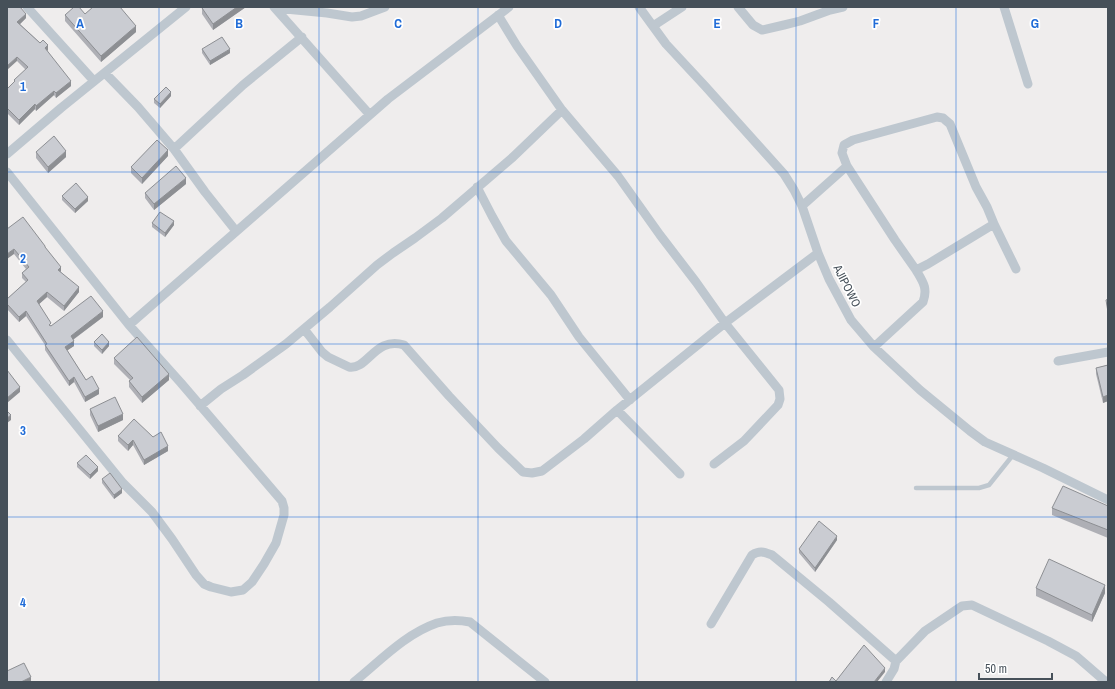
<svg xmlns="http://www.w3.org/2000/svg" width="1115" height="689" viewBox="0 0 1115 689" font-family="'Archivo Narrow',sans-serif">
<rect width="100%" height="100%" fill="#efeded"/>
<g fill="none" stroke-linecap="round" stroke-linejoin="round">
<!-- lane -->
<path stroke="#bec7cf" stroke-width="4.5" d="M916 488H979L989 485 1013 455"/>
<!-- street -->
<path stroke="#bec7cf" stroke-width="9" d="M27 7 94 81
M274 7 370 115
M639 7 666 44 705 86 784 174 794 190 802 206 818 253 829 279 851 320 874 347 920 390 970 431 985 442 1043 468 1108 500
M738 7 753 25 762 30 784 25 800 21 830 10 832 7
M1004 7 1028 84
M275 8 327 13 352 17 361 16 385 7
M830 10 843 7
M498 15 517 46 562 110 618 176 660 235 696 282 725 323 779 390 780 399 778 405 744 441 714 464
M653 26 682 7
M105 73 138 107 174 149 205 192 236 231
M174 149 243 85 302 37
M7 154 61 108 186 7
M7 172 129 325 181 383 282 501 284 508V515L276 543 264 564 252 582 243 590 231 592 211 587 204 584 196 575 172 539 152 512 123 483 7 340
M477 187 492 216 506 241 551 295 579 337 630 400
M802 206 847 166
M916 270 895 240 847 166 842 153 844 145 853 140 937 117 943 118 950 124 976 187 987 207 994 224 1016 269
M129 325 388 99 509 7
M304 329 322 352 328 357 349 367C368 370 375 336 404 345L449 396 498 448 523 472 532 473 542 471 584 439 617 410 725 323 818 253
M874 347 923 302C928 288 923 282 916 270L928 264 994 224
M1058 361 1108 352
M200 406 221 389 243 375 286 344 330 307 377 265 393 253 415 238 442 218 513 157 562 110
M617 410 680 474
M711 624 752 555C760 550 764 552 772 555L829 602 896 661
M354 682C380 661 405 634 437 623 447 620 460 620 470 622L545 682
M886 682 894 669 896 661 925 631 962 606 972 605 1048 641 1076 656 1106 682"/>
</g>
<!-- wall -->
<path fill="#aeafb5" d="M7 7 26 18 20 24 48 50 47 51 71 86 56 98 54 95 36 111 35 109 19 125 7 113V89L14 83V80L26 70 17 61Z
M246 7 213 30 202 14V8Z
M85 14 136 32 101 62 65 21V15Z
M202 49 230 53 210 65 202 53Z
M171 96 160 108 154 103V99Z
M36 152 66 157 48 173 36 158Z
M168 156 142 184 131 173V167Z
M186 184 154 210 145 198V193Z
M62 196 88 201 75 213 62 200Z
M152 223 174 225 165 237 152 227Z
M7 229 45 247 61 272 79 292 64 311 47 297 39 304 51 326 103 317 73 340 74 346 67 350 86 380 99 394 85 402 74 382 69 386 45 350V345L26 316 19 322 7 309V299L26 282 22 278V273L26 269 14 254Z
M94 342 109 346 102 354 94 346Z
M114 358 169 380 142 403 129 387V381L130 380 114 364Z
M1108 365V401L1103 403 1096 374V368Z
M90 409 123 420 98 432 90 415Z
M118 436 168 451 144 465 133 445 128 451 118 441Z
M77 463 98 471 90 479 77 467Z
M102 479 122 493 114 499 102 483Z
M1108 506V538L1052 515V508Z
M837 540 815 572 799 553V549Z
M1036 588 1105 593 1092 622 1036 596Z"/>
<!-- shaded-wall -->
<path fill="#8d8f93" d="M237 7H246L213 30V24Z
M26 14V18L17 27V22Z
M136 26V32L101 62V56Z
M48 45V50L45 53V48Z
M230 49V53L210 65V61Z
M17 57V61L7 70V66Z
M71 81V86L56 98V93Z
M54 91V95L36 111V106Z
M171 92V96L160 108V104Z
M35 104V109L19 125V120Z
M168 150V156L142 184V178Z
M66 151V157L48 173V167Z
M186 178V184L154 210V204Z
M88 197V201L75 213V209Z
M174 221V225L165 237V233Z
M14 249V254L7 259V254Z
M61 267V272L58 270Z
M79 287V292L64 311V306Z
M47 292V297L37 306V301Z
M26 311V316L19 322V317Z
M103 311V317L71 341V336Z
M74 341V346L65 352V347Z
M109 342V346L102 354V350Z
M169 374V380L142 403V397Z
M74 377V382L69 386V381Z
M20 387V392L7 403V398Z
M99 389V394L85 402V397Z
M1108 395V401L1103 403V397Z
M123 414V420L98 432V426Z
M11 415V420L7 423V418Z
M133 440V445L128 451V445Z
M168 446V451L144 465V460Z
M98 467V471L90 479V475Z
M122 489V493L114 499V495Z
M837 536V540L815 572V568Z
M1105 585V593L1092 622V615Z
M885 668V672L877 682H874Z
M31 677V682H21Z"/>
<!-- building -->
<path fill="#caccd2" stroke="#8d8f93" d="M7 7H20L26 14 17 22 40 43 43 40 48 45 45 48 71 81 56 93 54 91 36 106 35 104 19 120 7 108V89L15 81 14 80 28 67 17 57 7 66Z
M74 7H79L85 14 93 7H120L136 26 101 56 65 15Z
M204 7H237L213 24 202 8Z
M222 37 230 49 210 61 202 49Z
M166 87 171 92 160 104 154 99Z
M54 136 66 151 48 167 36 152Z
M157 140 168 150 142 178 131 167Z
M176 166 186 178 154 204 145 193Z
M76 183 88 197 75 209 62 196Z
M160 212 174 221 165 233 152 223Z
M23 217 45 246V247L61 267 58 270 79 287 64 306 47 292 37 301 51 323 49 325 51 326 91 296 103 311 71 336 74 341 65 347 86 380 92 376 99 389 85 397 74 377 69 381 45 345 47 344 26 311 19 317 7 304V299L28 280 22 273 29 267 14 249 7 254V229Z
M1108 299V312L1106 300Z
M102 334 109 342 102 350 94 342Z
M137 337 169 374 142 397 129 381 133 378 114 358Z
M1108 365V395L1103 397 1096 368Z
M7 370 20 387 7 398Z
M115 397 123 414 98 426 90 409Z
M7 411 11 415 7 418Z
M134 419 153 437 161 432 168 446 144 460 133 440 128 445 118 436Z
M86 455 98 467 90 475 77 463Z
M110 473 122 489 114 495 102 479Z
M1063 486 1108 506V530L1052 508Z
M819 521 837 536 815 568 799 549Z
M1049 559 1105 585 1092 615 1036 588Z
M864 645 885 668 874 682H829L832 677 836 681Z
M24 663 31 677 21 682H7V671Z"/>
<!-- grid -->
<path fill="none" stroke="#1f6bd7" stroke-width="1" stroke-opacity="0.55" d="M159 7V682M319 7V682M478 7V682M637 7V682M796 7V682M956 7V682M7 172H1108M7 344H1108M7 517H1108"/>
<g text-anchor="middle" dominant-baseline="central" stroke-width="3.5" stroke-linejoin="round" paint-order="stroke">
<!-- street labels -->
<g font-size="12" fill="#465059" stroke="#fff">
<text transform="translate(847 286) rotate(63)">AJIPOWO</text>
</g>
</g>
<g font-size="13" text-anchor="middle" font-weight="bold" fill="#1f6bd7" stroke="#fff" stroke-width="3.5" stroke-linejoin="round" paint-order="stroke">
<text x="80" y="28">A</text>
<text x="239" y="28">B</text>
<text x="398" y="28">C</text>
<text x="558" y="28">D</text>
<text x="717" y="28">E</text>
<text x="876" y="28">F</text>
<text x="1035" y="28">G</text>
<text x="23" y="91">1</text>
<text x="23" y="263">2</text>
<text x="23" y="435">3</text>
<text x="23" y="607">4</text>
</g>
<!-- border -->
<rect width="1115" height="689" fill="none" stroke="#465059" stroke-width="16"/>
<!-- scale -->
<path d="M979 673v6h73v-6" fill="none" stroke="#465059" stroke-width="2"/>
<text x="985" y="673" font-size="12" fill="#465059" stroke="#ffffff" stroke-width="3" paint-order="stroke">50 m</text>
</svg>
